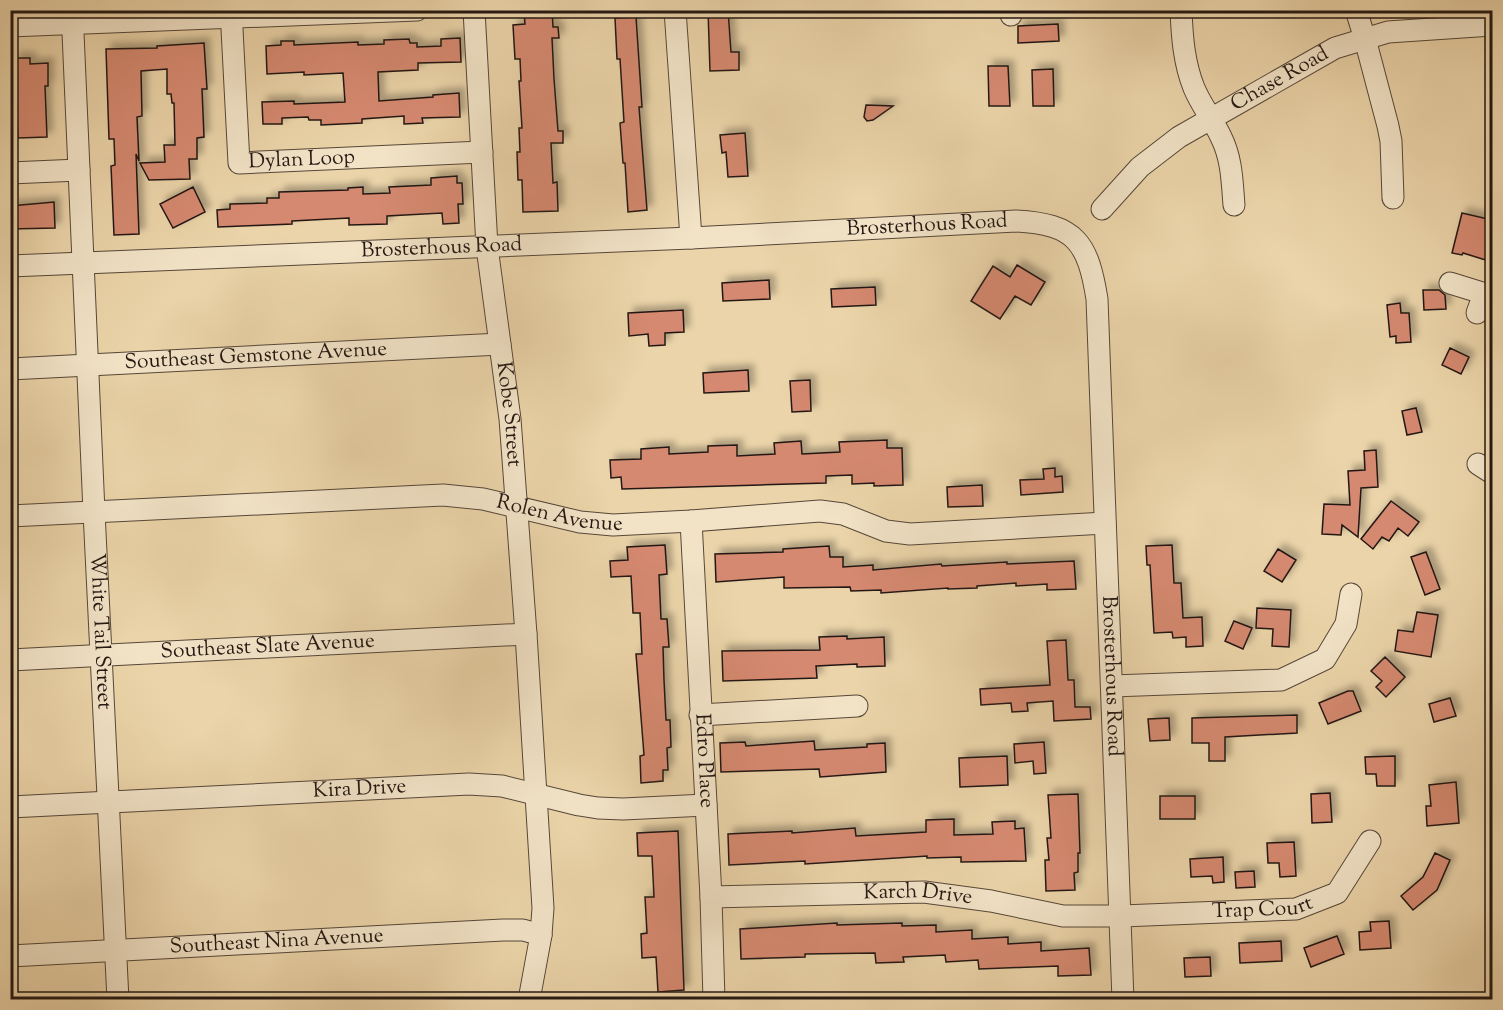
<svg xmlns="http://www.w3.org/2000/svg" width="1503" height="1010" viewBox="0 0 1503 1010" font-family="'Sorts Mill Goudy',serif">
<defs>
<filter id="shadow"><feDropShadow dx="5.5" dy="-5.5" stdDeviation="3" flood-color="#0004"/></filter>
</defs>
<rect width="100%" height="100%" fill="#ebd4a9"/>
<filter id="stains"><feTurbulence type="fractalNoise" baseFrequency=".00333" numOctaves="4"/><feColorMatrix values="0 0 0 0 .2 0 0 0 0 .09 0 0 0 0 .02 0 0 0 .5 -.17"/></filter>
<radialGradient id="worn" r=".72"><stop offset=".6" stop-color="#630" stop-opacity="0"/><stop offset="1" stop-color="#630" stop-opacity=".3"/></radialGradient>
<!-- building -->
<path fill="#d58970" stroke="#241813" stroke-width="1.5" filter="url(#shadow)" d="M552 10 553 27H558L559 38H552L554 79 558 131H563V143H551L553 183 557 182 558 211 523 212 522 180H518L517 152H520L519 128H522L519 81H521L520 59H515L513 25 525 24 524 12Z
M708 10H728L731 52H739V70L710 71Z
M636 17 642 107H639L647 210 628 212 625 163H623L620 123 624 122 620 59H617L615 18Z
M1058 24 1059 41 1018 43V26Z
M460 38 461 62 418 63V70L378 72 379 101 433 97V95L459 93 460 117 422 118 423 123 404 124V116L362 119V123L321 125V120H309L308 117 282 118V124H263L262 102 294 101V104L345 102 343 73 304 75V72L267 74 266 46 281 45V41H294V45L358 42V45L384 44V40L409 39 410 43H417V47L441 46V39Z
M204 43 207 89H202L204 137 197 138V159H189L190 179 149 180 140 163 165 162 164 145H175L174 103H172L171 94H167V69L141 71 142 116 137 117 139 161 136 154 139 234 114 235 111 166 115 165 114 139H109L106 49 157 48V46Z
M14 58H30V64L48 63V86H45L47 137 18 138Z
M988 66H1008L1010 106H989Z
M1053 69 1054 106H1033L1032 70Z
M866 105 893 106 873 120 867 121 864 117Z
M745 133 748 176 728 177 726 152 722 153 720 135Z
M457 176V183H462L463 204H458L459 223 443 224 442 213 387 216V224L349 225V218L292 221V224L218 227 217 210 230 209V204L267 203V198H279V192L348 190V188L363 187V194L390 193 389 187 431 185V178Z
M193 187 205 212 173 228 160 204Z
M54 202 55 228 10 229V206Z
M1462 213 1488 219 1486 225 1492 226V262L1463 253 1462 255 1452 253Z
M1017 265 1045 282 1031 305 1015 296 1000 319 971 301 993 266 1010 277Z
M769 280 770 299 723 301 722 283Z
M875 287 876 305 832 307 831 289Z
M1423 290H1439L1445 295 1446 309 1424 310Z
M1400 303 1401 313H1409L1411 342 1396 343V336L1390 337 1387 305Z
M683 310 684 332 665 333V345L649 346 648 334 629 336 628 313Z
M1450 348 1469 357 1461 374 1442 365Z
M748 370 749 391 704 393 703 373Z
M810 380 811 411 792 412 790 381Z
M1416 408 1422 432 1407 435 1402 411Z
M887 440V448H902L903 485 874 486V483L852 484V475L826 476V483L622 489 621 477 611 478 610 460 641 459V449L669 447V454L708 452V446L737 445V456L775 454 774 443 801 441 802 454 840 452 839 442Z
M1376 450 1378 487 1361 488 1358 537 1342 525 1341 535 1322 534 1324 504 1350 505 1348 471 1365 470 1364 451Z
M1055 468V477L1062 476 1063 492 1021 495 1020 480 1044 479 1043 469Z
M982 485 983 506 948 507 947 487Z
M1391 501 1419 522 1408 536 1398 528 1389 541 1382 537 1373 549 1361 539Z
M665 545 667 574 659 575 661 619H667L669 647H663L664 680 666 720H670L671 747 667 748 668 770H663V781L641 783 640 756 644 755 636 654H642L640 613H633L631 576 611 577 610 561 628 560 627 547Z
M1172 545 1174 583H1181L1183 618 1202 617 1203 646 1186 647V637L1173 638 1172 632 1154 633 1150 565H1147L1146 546Z
M829 546 830 557H843V567L873 565V570L941 564 942 566 1007 562V564L1074 561 1076 589 1047 590V584L1016 586V583L977 586V588L948 589V588L881 593V590L851 591 850 587 784 588V577L716 582 715 554 783 552V549Z
M1278 549 1296 560 1282 582 1264 571Z
M1426 552 1440 589 1425 595 1411 557Z
M1257 608 1291 610 1289 647 1272 646 1273 629 1256 628Z
M1417 612 1438 615 1431 657 1395 651 1398 630 1413 632Z
M1234 621 1252 628 1243 649 1225 641Z
M847 636V639L884 637 885 666 857 667V664L816 666 817 678 723 681 722 651 820 650 819 637Z
M1066 640 1068 680H1074L1075 707H1090L1091 719 1054 721 1053 701 1027 703 1028 711 1012 712 1011 703 981 705 980 689 1050 685 1047 641Z
M1385 657 1405 677 1386 697 1376 687 1382 681 1371 671Z
M1348 691H1353L1361 711 1328 724 1319 703Z
M1450 698 1456 716 1434 722 1429 704Z
M1297 715V733L1225 737V761H1209V743H1192V718Z
M1169 718 1170 740 1150 741 1148 719Z
M814 741 815 750 867 747V744L885 743 886 772 820 777 819 769 721 772 720 743 745 742 746 746Z
M1044 742 1046 773 1034 774 1033 761 1015 763 1014 744Z
M1007 756 1008 785 960 787 959 758Z
M1395 756V786H1377L1376 774H1366L1365 757Z
M1456 782 1459 823 1427 826 1426 806H1431L1429 785Z
M1330 793 1332 822 1312 823 1311 794Z
M1078 794 1080 853H1078V872L1074 873 1075 890 1046 891 1045 860H1049L1047 838H1051L1048 795Z
M1160 796H1195V819H1160Z
M954 819V835L993 834 992 822 1015 821V829L1024 828 1026 861 961 862V857L927 858V856L805 864V861L729 865 728 834 792 831V833L855 828 856 836 926 832V820Z
M678 831 684 990 658 992 656 957 642 958 641 934 647 933 645 897H654L652 856H638L637 833Z
M1294 842 1296 876 1280 877 1279 863H1268L1267 843Z
M1435 853 1450 860 1437 890 1413 910 1401 896 1423 877Z
M1223 857 1224 882 1213 883 1212 876 1191 877 1190 859Z
M1254 871 1255 887 1236 888 1235 872Z
M1389 921 1391 948 1360 950 1359 932 1371 931 1370 922Z
M837 923V925L902 923V926L936 925V932L972 930V939L1008 937V944L1041 942V951L1089 948 1091 975 1058 976V966L979 969 978 960 946 962 945 955 903 957 904 962 876 963 875 953 805 954V957L741 959 740 929Z
M1337 936 1344 954 1311 967 1304 948Z
M1281 941 1282 961 1240 963 1239 943Z
M1210 957 1211 976 1185 977 1184 958Z"/>
<g fill="none" stroke-linecap="round" stroke-linejoin="round">
<!-- minor casing -->
<g stroke="#564738" stroke-width="23">
<g id="minor">
<path id="s1" d="M72 10 94 512 118 1000"/>
<path id="s2" d="M231 10 239 163 482 152"/>
<path id="s3" d="M474 10 487 247 510 419 526 634 543 908 541 935 529 1000"/>
<path d="M675 10 691 238"/>
<path d="M1011 10V15"/>
<path d="M1181 10C1182 37 1184 63 1194 88 1201 105 1213 120 1221 137 1232 159 1232 181 1234 205"/>
<path d="M1356 10 1365 39 1388 126 1391 141 1393 198"/>
<path d="M10 26 417 10"/>
<path d="M10 173 79 170"/>
<path id="s4" d="M1102 209 1140 167 1179 137 1335 48 1388 32 1492 25"/>
<path id="s5" d="M10 266 691 238 1016 221C1076 224 1088 243 1097 299L1123 1000"/>
<path d="M1450 283 1492 296"/>
<path d="M1477 313 1484 294"/>
<path id="s6" d="M10 369 500 344"/>
<path d="M1478 464 1492 473"/>
<path id="s7" d="M10 516 443 495 483 499 580 522 613 525 691 521 820 511 843 514 886 531 910 534 1105 523"/>
<path id="s8" d="M691 521 711 897 714 1000"/>
<path id="s9" d="M10 660 526 634"/>
<path d="M1112 686 1281 680 1325 659 1346 624 1351 594"/>
<path d="M700 715 857 706"/>
<path id="s10" d="M10 807 469 784 502 786 579 805 598 808 623 809 706 805"/>
<path id="s11" d="M711 897 924 892 991 901 1063 916H1122L1296 909 1337 893 1370 841"/>
<path id="s12" d="M10 956 503 930H523L541 935"/>
</g>
</g>
<!-- minor -->
<use href="#minor" stroke="#f2e3c7" stroke-width="21"/>
</g>
<g text-anchor="middle" dominant-baseline="central" stroke-width="4.5" stroke-linejoin="round" paint-order="stroke">
<!-- street labels -->
<g font-size="21" fill="#241813" stroke="#f2e3c7">
<text stroke="none"><textPath href="#s4" startOffset="222">Chase Road</textPath></text>
<text stroke="none"><textPath href="#s2" startOffset="216">Dylan Loop</textPath></text>
<text stroke="none"><textPath href="#s5" startOffset="918">Brosterhous Road</textPath></text>
<text stroke="none"><textPath href="#s5" startOffset="432">Brosterhous Road</textPath></text>
<text stroke="none"><textPath href="#s6" startOffset="246">Southeast Gemstone Avenue</textPath></text>
<text stroke="none"><textPath href="#s3" startOffset="406">Kobe Street</textPath></text>
<text stroke="none"><textPath href="#s7" startOffset="552">Rolen Avenue</textPath></text>
<text stroke="none"><textPath href="#s1" startOffset="622">White Tail Street</textPath></text>
<text stroke="none"><textPath href="#s9" startOffset="258">Southeast Slate Avenue</textPath></text>
<text stroke="none"><textPath href="#s5" startOffset="1512">Brosterhous Road</textPath></text>
<text stroke="none"><textPath href="#s8" startOffset="240">Edro Place</textPath></text>
<text stroke="none"><textPath href="#s10" startOffset="350">Kira Drive</textPath></text>
<text stroke="none"><textPath href="#s11" startOffset="207">Karch Drive</textPath></text>
<text stroke="none"><textPath href="#s11" startOffset="554">Trap Court</textPath></text>
<text stroke="none"><textPath href="#s12" startOffset="267">Southeast Nina Avenue</textPath></text>
</g>
</g>
<!-- margin -->
<rect width="1503" height="1010" fill="none" stroke="#ebd4a9" stroke-width="36"/>
<rect x="12" y="12" width="1479" height="986" fill="none" stroke="#241813" stroke-width="3"/>
<rect x="18" y="18" width="1467" height="974" fill="none" stroke="#241813" stroke-width="1.5"/>
<rect width="100%" height="100%" filter="url(#stains)"/>
<rect width="100%" height="100%" fill="url(#worn)"/>
</svg>
